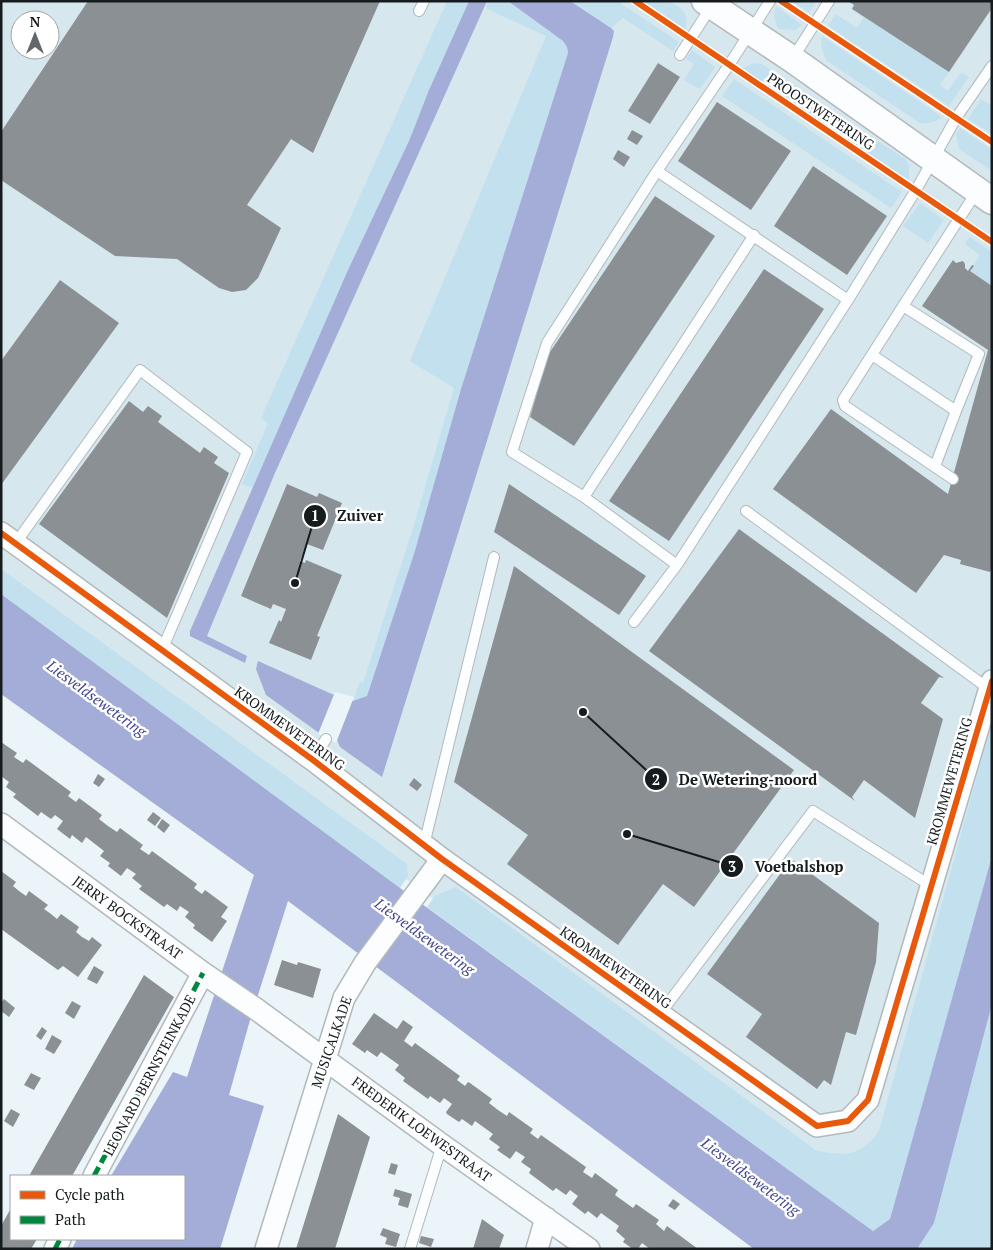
<svg xmlns="http://www.w3.org/2000/svg" width="993" height="1250" viewBox="0 0 993 1250" font-family="'PT Serif',serif">
<rect width="100%" height="100%" fill="#ebf4f8"/>
<!-- built -->
<path fill="#d6e7ee" fill-rule="evenodd" d="M1 1H992V1249H875L882 1225 1 585ZM20 20H50V50H20Z"/>
<!-- green -->
<path fill="#c3e0ef" d="M447 1H469L429 90 409 141 348 270 253 488 242 484 268 423 261 418Z
M487 1H508L563 41 567 47 568 53 461 389 414 554 367 697 353 701 360 682 363 683 413 528 454 388 410 361 546 36 487 9Z
M570 1H617L679 42 673 51 623 18 611 28Z
M641 1C663 1 693 0 685 31Z
M792 1H816L809 13Z
M776 6 802 25 795 30 779 29C774 21 773 16 776 6Z
M836 14 857 28 864 17 949 72 940 85 948 91 961 72 969 77 949 106 828 26Z
M822 36 942 117C935 123 929 123 920 123L827 61C822 52 820 46 822 36Z
M692 50 715 67 700 89 684 80 694 64 686 59Z
M755 63 762 64 905 159 909 165V181L741 68Z
M734 79 902 192 891 208 722 96Z
M981 99 992 106V134L968 119Z
M960 128 992 150V171L959 149 956 134Z
M920 203 944 220 928 243 903 226Z
M970 237 992 252V286L970 271 980 255 965 244Z
M1 569 407 864 408 876 400 888 1 594Z
M992 722V856L890 1219 873 1231 427 907 435 896 456 887 817 1151C848 1156 859 1157 879 1131Z
M992 1004V1249H917L934 1223Z"/>
<!-- water -->
<path fill="#a4add7" d="M469 1H487L275 473 207 636 247 656 245 663 194 638 190 636V631L348 270 409 141 429 90Z
M508 1H570L611 28 614 31 613 37 382 777 340 747 337 740 319 733 266 695 256 669 258 661 334 695 353 701 367 696 414 554 461 389 568 53 567 47 563 41Z
M1 594 400 888 873 1231 890 1219 992 856V1004L934 1223 917 1249H754L288 901 250 1020 229 1095 264 1106 220 1249H72L77 1239H184V1176H111L173 1072 187 1077 254 875 1 694Z"/>
<!-- pier -->
<path fill="#ebf4f8" d="M335 692 354 697 336 743 318 734Z"/>
<!-- building -->
<path fill="#8b9094" d="M88 1H380L313 153 291 139 247 205 281 228 258 278 246 290 232 292 219 288 177 259 115 256 1 180V132Z
M848 1H992V8L949 72 852 9 854 5Z
M658 63 680 77 650 124 628 111Z
M717 102 791 151 751 210 678 161Z
M632 130 643 136 637 145 627 139Z
M618 150 630 157 624 167 613 159Z
M813 166 887 216 847 275 774 226Z
M655 196 715 236 574 446 530 417 548 355Z
M953 260 956 263 963 261 965 264V268L968 271 972 265 974 266 970 271 992 286V567L990 572 960 564 961 560 944 555 916 593 773 489 831 409 948 494 988 350 922 306Z
M764 269 824 309 669 541 609 501Z
M60 280 119 323 1 485V361Z
M129 401 143 412 148 406 162 416 158 422 200 453 204 447 218 457 214 463 229 473 167 618 39 524Z
M287 484 317 497 319 493 342 503 323 550 307 544 300 561 305 563 306 560 342 575 317 636 320 637 311 660 269 643 279 620 281 622 286 609 273 604 271 609 241 596Z
M509 484 646 576 619 615 494 532Z
M739 529 944 678 939 677 921 703 943 719 915 818 864 780 852 797 855 801 649 651Z
M514 566 794 770 694 907 663 884 618 945 507 864 528 835 454 782Z
M1 742 17 753 14 757 23 763 26 759 71 792 68 796 76 802 79 798 102 815 99 819 108 826 117 832 120 828 143 845 140 849 149 855 152 851 197 884 194 888 202 894 205 890 228 907 221 917 227 921 212 942 193 928 195 925 185 917 189 912 180 906 177 911 167 904 164 907 139 889 142 886 132 878 136 874 127 868 121 876 108 866 110 863 100 856 104 851 86 837 82 843 72 835 70 839 57 829 63 821 55 815 51 819 41 812 38 816 13 797 16 794 6 787 9 782 1 776Z
M98 774 105 779 99 787 93 783Z
M414 778 422 785 417 791 409 785Z
M153 812 161 818 155 826 147 820Z
M162 819 170 825 164 833 157 827Z
M791 859 879 923 876 962 856 1035 846 1032 831 1085 824 1080 817 1089 746 1037 762 1014 707 974Z
M1 871 16 882 13 886 19 891 26 896 29 891 48 905 44 909 51 914 57 919 61 914 79 927 76 932 82 937 89 941 92 937 102 945 78 977 63 966 58 970 1 929Z
M282 960 297 965 298 962 321 969 313 998 274 985Z
M94 966 104 972 97 984 87 979Z
M144 975 174 997 83 1157 72 1176H29Z
M4 999 15 1008 9 1017 1 1011V1003Z
M72 1001 81 1006 74 1019 65 1013Z
M374 1013 397 1029 403 1020 413 1027 404 1041 412 1047 415 1043 460 1076 457 1080 465 1086 468 1082 470 1083 492 1099 489 1103 498 1110 507 1116 509 1112 533 1129 530 1133 538 1139 541 1135 586 1167 583 1172 592 1178 595 1173 618 1190 615 1195 633 1208 636 1204 659 1220 656 1224 664 1231 667 1226 698 1249H650L642 1243 638 1249H633L623 1242 625 1239 616 1231 619 1226 601 1213 597 1218 588 1211 585 1214 572 1204 578 1196 570 1190 566 1195 556 1188 553 1191 529 1173 531 1169 521 1162 525 1157 516 1151 510 1159 497 1150 500 1147 489 1139 493 1134 475 1121 472 1126 462 1119 459 1122 447 1114 446 1112 452 1104 444 1098 440 1103 430 1096 428 1099 403 1081 405 1078 395 1070 399 1065 381 1052 377 1057 367 1050 365 1053 352 1044Z
M42 1027 47 1031 41 1040 36 1036Z
M52 1035 62 1041 54 1054 45 1049Z
M31 1073 41 1078 34 1090 24 1085Z
M11 1109 20 1114 13 1127 4 1121Z
M338 1114 370 1137 335 1249H296Z
M391 1163 398 1165 395 1175 388 1173Z
M395 1189 412 1194 408 1208 398 1205 400 1198 393 1196Z
M673 1199 680 1204 675 1210 668 1206Z
M11 1208V1239H37L31 1249H1V1226Z
M482 1219 504 1235 499 1249H473Z
M383 1228 400 1234 396 1247 385 1244 387 1238 380 1235Z
M421 1236 434 1239 431 1247 419 1243Z"/>
<g fill="none" stroke-linecap="round" stroke-linejoin="round">
<!-- service casing -->
<g stroke="#b2b9bc" stroke-width="12">
<path id="service" d="M419 11 424 1
M680 55 711 7
M793 58 829 1
M657 171 848 300
M754 235 584 497 512 452 547 343 657 171 729 65 770 1
M903 306 977 191
M872 355 956 411 979 354 903 306 843 400 845 406 953 479
M935 466 956 411
M584 497 677 565
M746 511 989 689
M15 544 140 370 247 452 162 650
M634 622 677 565 848 300 916 190 956 118 992 66
M313 760 326 739
M424 845 494 557
M660 1014 813 811 931 886
M410 1249 442 1145"/>
</g>
<!-- minor casing -->
<g stroke="#b2b9bc" stroke-width="24">
<path id="minor" d="M1 533 313 760 442 859 817 1126 848 1121 868 1100 992 681
M1 824 203 973 256 1009 442 1145 589 1249
M94 1176 203 973
M55 1249 60 1239
M266 1249 344 998 365 963 442 859
M537 1249 546 1218"/>
</g>
<!-- tertiary casing -->
<g stroke="#b2b9bc" stroke-width="29">
<path id="tertiary" d="M705 1 792 59 992 201"/>
</g>
<!-- service -->
<use href="#service" stroke="#fcfdfe" stroke-width="10"/>
<!-- minor -->
<use href="#minor" stroke="#fcfdfe" stroke-width="21"/>
<!-- tertiary -->
<use href="#tertiary" stroke="#fcfdfe" stroke-width="26"/>
<!-- quiet -->
<path stroke="#00873e" stroke-width="5" stroke-dasharray="10 5" stroke-linecap="butt" d="M94 1176 203 973
M55 1249 60 1239"/>
<!-- cycleway casing -->
<g stroke="#fff" stroke-width="9">
<path id="cycleway" d="M635 1 992 242
M781 1 992 142
M1 533 313 760 442 859 817 1126 848 1121 868 1100 992 681"/>
</g>
<!-- cycleway -->
<use href="#cycleway" stroke="#e8590c" stroke-width="6"/>
</g>
<g text-anchor="middle" dominant-baseline="central" stroke-width="5" stroke-linejoin="round" paint-order="stroke">
<!-- street labels -->
<g font-size="14" fill="#161b1e" stroke="#fff">
<text transform="translate(821 111) rotate(34)">PROOSTWETERING</text>
<text transform="translate(290 728) rotate(36)">KROMMEWETERING</text>
<text transform="translate(949 781) rotate(-74)">KROMMEWETERING</text>
<text transform="translate(128 917) rotate(36)">JERRY BOCKSTRAAT</text>
<text transform="translate(616 967) rotate(35)">KROMMEWETERING</text>
<text transform="translate(331 1042) rotate(-71)">MUSICALKADE</text>
<text transform="translate(149 1075) rotate(-62)">LEONARD BERNSTEINKADE</text>
<text transform="translate(422 1129) rotate(36)">FREDERIK LOEWESTRAAT</text>
</g>
<!-- water labels -->
<g font-size="15" font-style="italic" fill="#42468e" stroke="#fff">
<text transform="translate(97 698) rotate(36)">Liesveldsewetering</text>
<text transform="translate(425 936) rotate(36)">Liesveldsewetering</text>
<text transform="translate(751 1176) rotate(37)">Liesveldsewetering</text>
</g>
</g>
<!-- callouts -->
<path fill="none" stroke="#161b1e" stroke-width="2" d="M295 583L315 516M583 712L656 779M627 834L732 866"/>
<g fill="#161b1e" stroke="#fff" stroke-width="2">
<circle cx="295" cy="583" r="5"/>
<circle cx="583" cy="712" r="5"/>
<circle cx="627" cy="834" r="5"/>
<circle cx="315" cy="516" r="12"/>
<circle cx="656" cy="779" r="12"/>
<circle cx="732" cy="866" r="12"/>
</g>
<g font-size="15" text-anchor="middle" font-weight="bold" fill="#fff">
<text x="315" y="521">1</text>
<text x="656" y="785">2</text>
<text x="732" y="872">3</text>
</g>
<g font-size="15" text-anchor="middle" font-weight="bold" fill="#161b1e" stroke="#fff" stroke-width="5" stroke-linejoin="round" paint-order="stroke">
<text x="360" y="521">Zuiver</text>
<text x="748" y="785">De Wetering-noord</text>
<text x="799" y="872">Voetbalshop</text>
</g>
<!-- border -->
<rect width="993" height="1250" fill="none" stroke="#161b1e" stroke-width="5"/>
<!-- legend -->
<rect x="10" y="1175" width="175" height="65" fill="#ffffff" stroke="#a2a4a5"/>
<rect x="20" y="1191" width="25" height="8" fill="#e8590c" stroke="#a2a4a5"/>
<text x="55" y="1200" font-size="15" fill="#161b1e">Cycle path</text>
<rect x="20" y="1216" width="25" height="8" fill="#00873e" stroke="#a2a4a5"/>
<text x="55" y="1225" font-size="15" fill="#161b1e">Path</text>
<!-- north arrow -->
<g transform="translate(35 35)"><circle r="24" fill="#ffffff" stroke="#a2a4a5"/>
<path d="M0-4L9 19L0 12L-9 19Z" fill="#61676a"/>
<text y="-8" font-size="14" font-weight="bold" text-anchor="middle" fill="#161b1e">N</text>
</g>
</svg>
